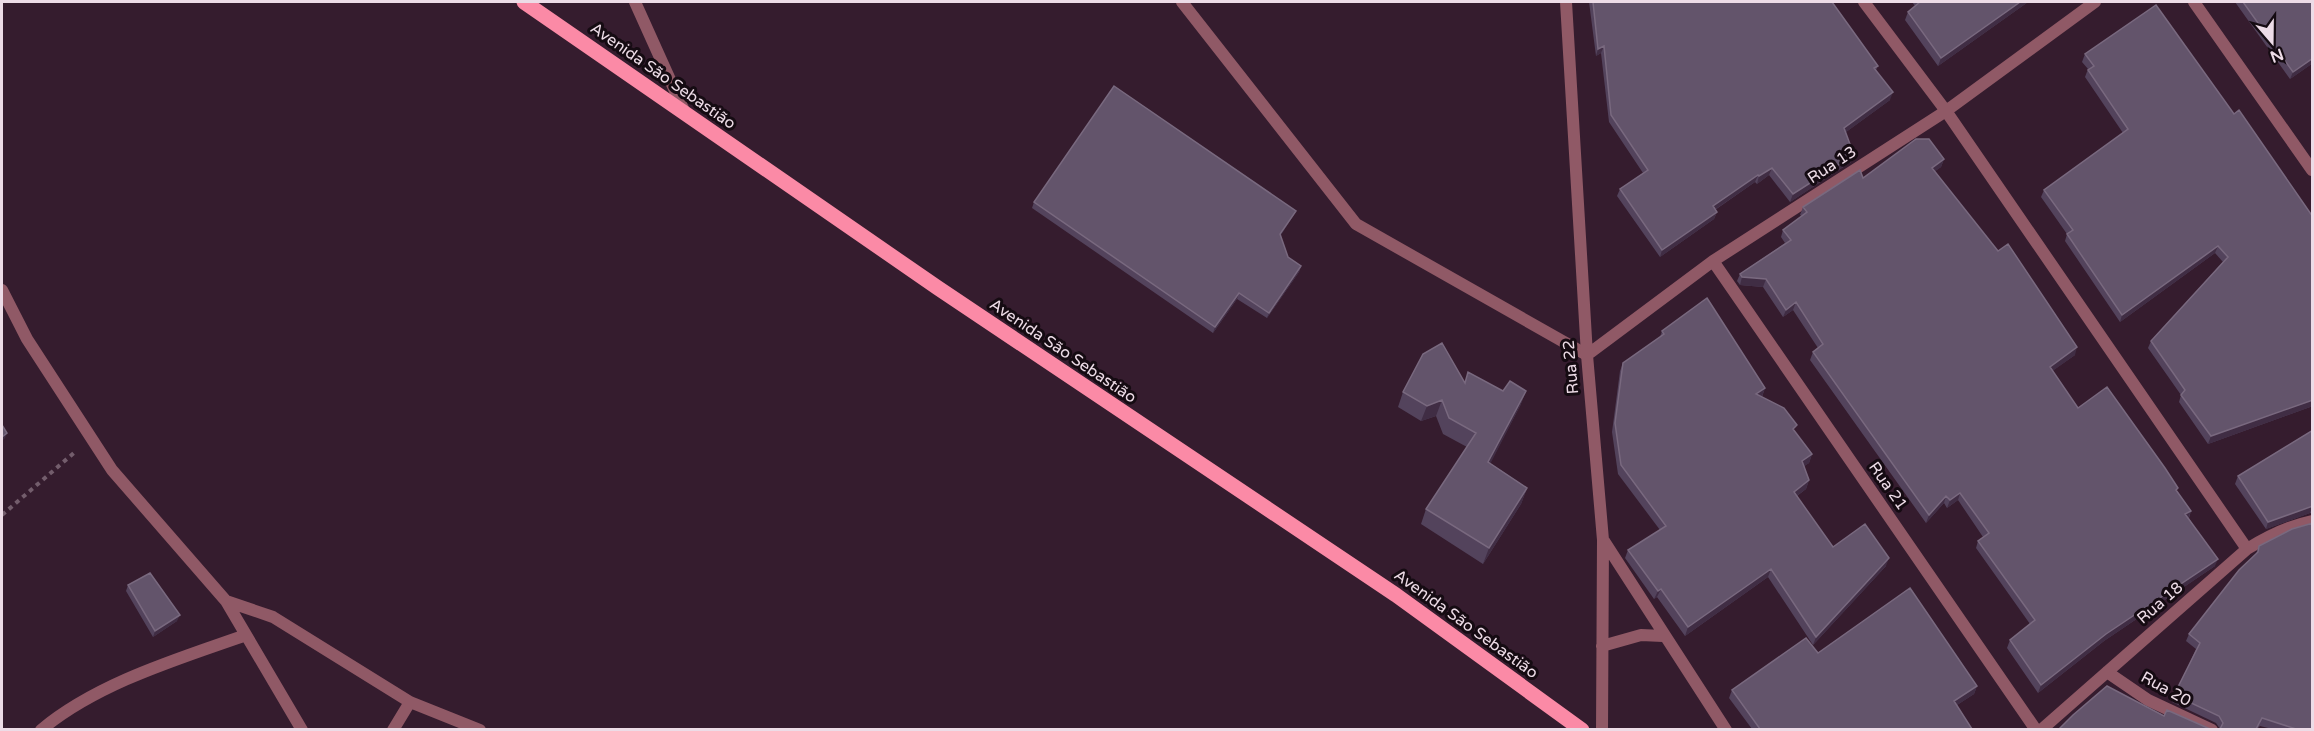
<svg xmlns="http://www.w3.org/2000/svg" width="2314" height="731" viewBox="0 0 2314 731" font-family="'Varela Round',sans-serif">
<rect width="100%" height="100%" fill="#351c2e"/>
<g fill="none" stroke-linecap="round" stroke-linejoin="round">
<!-- path -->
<path stroke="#735d6c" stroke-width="4" stroke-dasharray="4.5 4.5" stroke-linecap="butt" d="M2 515 75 452"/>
<!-- service -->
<path stroke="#905966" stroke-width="12" d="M1182 2 1356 224 1587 355"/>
<!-- minor -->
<path stroke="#905966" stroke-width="12" d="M635 2 685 113
M1566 2 1587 355 1603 540 1602 730
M1864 2 1946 111 2247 549
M2194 2 2312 170
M1713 261 2036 730
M2 290 27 339 112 470 226 601 302 730
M1587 355 1713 261 1946 111 2095 2
M1604 541 1726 730
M226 601 273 617 410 702 480 730
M1602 646 1641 635 1663 636
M2107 672 2148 700 2212 730
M41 730C97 683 178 659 246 635
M393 730 410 702
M2041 730 2247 549C2268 536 2288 526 2312 521"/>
<!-- primary -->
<path stroke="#fb8aa6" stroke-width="15" d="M524 2 938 288 1396 595 1582 730"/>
</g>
<!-- wall -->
<path fill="#53435c" d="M1589 2H1832L1878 66 1876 70 1890 100 1846 132 1851 162 1790 202 1769 175 1757 184 1755 182 1715 210 1717 212 1714 219 1660 257 1617 196 1620 189 1643 173 1609 122 1601 53 1596 56Z
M1912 2H2028L1938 66 1905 20 1908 12 1915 6Z
M2235 2H2313V63L2290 79Z
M2085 54 2234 114 2313 217V406L2208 444 2179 402 2181 395 2148 348 2151 341 2223 262 2215 253 2120 322 2065 241 2067 234 2041 197 2044 190 2123 133 2085 77 2088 69 2082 62Z
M1944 159 1941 167 1935 171 2075 355 2052 371 2078 408 2177 491 2191 511 2189 518 2215 566 2104 641 2038 693 2007 648 2010 640 2030 624 1976 548 1978 541 1983 537 1958 500 1947 508 1944 503 1926 523 1810 360 1813 352 1818 348 1793 310 1783 317 1763 287 1740 285 1737 281 1740 274 1785 243 1781 237 1783 230 1802 216 1800 215 1803 207 1863 178Z
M1034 202 1296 211 1293 216 1280 236 1288 257 1301 266 1299 272 1267 318 1237 299 1213 333 1032 208Z
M1662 331 1765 388 1762 397 1794 431 1812 454 1809 463 1804 466 1809 480 1806 489 1797 496 1833 547 1886 566 1813 645 1768 577 1685 636 1657 597 1654 599 1625 558 1628 550 1660 530 1618 474 1612 432 1620 371 1623 363 1660 337Z
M1468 372 1503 391H1526L1520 406 1490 463 1527 488 1521 504 1483 564 1421 524 1426 509 1467 447 1443 434 1436 416 1421 421 1398 407 1403 392 1465 382Z
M2313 430V514L2310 513 2266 529 2235 484 2238 476Z
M2259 546 2313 729H2272L2260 726 2257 729H2217H2220L2216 723 2172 702 2196 649 2186 641 2189 634 2256 554Z
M128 585 177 621 153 637 126 591Z
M1818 653 1977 686 1974 694 1957 705 1972 729H1752L1729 698 1732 690Z"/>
<!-- shaded-wall -->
<path fill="#402d44" d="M2020 2H2028L1938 66 1941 58Z
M1604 46 1601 53 1596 56 1598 49Z
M2313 58V63L2290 79 2293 72Z
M1893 92 1890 100 1842 135 1844 128Z
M1854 155 1851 162 1790 202 1793 194Z
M1944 159 1941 167 1929 176 1932 168Z
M1772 168 1769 175 1757 184 1759 176Z
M1758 175 1755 182 1710 213 1713 206Z
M1296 211 1293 216 1278 240 1280 234Z
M1717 212 1714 219 1660 257 1662 250Z
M2218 246 2215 253 2120 322 2122 315Z
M1301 266 1299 272 1267 318 1269 313Z
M1742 277 1766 279 1763 287 1740 285Z
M1239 293 1237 299 1213 333 1215 327Z
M1796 302 1793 310 1783 317 1786 310Z
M2077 347 2075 355 2047 375 2050 367Z
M1765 388 1762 396 1753 403 1756 394Z
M1526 391 1520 406 1483 478 1488 462Z
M1442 400 1436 416 1421 421 1427 406Z
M2313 400V406L2208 444 2211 436Z
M7 433 5 438 2 441V437Z
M1812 454 1809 463 1799 470 1802 461Z
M1809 480 1806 489 1791 500 1794 492Z
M1527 488 1521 504 1483 564 1489 548Z
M1960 493 1958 500 1947 508 1950 500Z
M1946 496 1944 503 1926 523 1929 515Z
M2313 506 2310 513 2266 529 2268 522Z
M2191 511 2188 519 2185 514Z
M1889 558 1886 566 1813 645 1816 637Z
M2218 559 2215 566 2104 641 2038 693 2041 685 2106 634Z
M1771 569 1768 577 1685 636 1688 627Z
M1661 589 1657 597 1654 599 1658 591Z
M180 615 177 621 153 637 155 631Z
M1977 686 1974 694 1951 709 1954 701Z"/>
<!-- building -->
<path fill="#63546b" stroke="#79697f" stroke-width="1.5" d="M1593 2H1832L1878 66 1874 68 1893 92 1844 128 1854 155 1793 194 1772 168 1759 176 1758 175 1713 206 1717 212 1662 250 1620 189 1648 170 1611 115 1604 46 1598 49Z
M1920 2H2020L1941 58 1908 12Z
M2243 2H2313V58L2293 72Z
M2156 5 2234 114 2239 110 2313 217V400L2211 436 2181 395 2185 390 2151 341 2228 257 2218 246 2122 315 2067 234 2073 230 2044 190 2128 129 2088 70 2094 66 2085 54Z
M1114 86 1296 211 1280 234 1288 257 1301 266 1269 313 1239 293 1215 327 1034 202Z
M1916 139H1929L1944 159 1932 168 1998 251 2008 244 2077 347 2050 367 2078 408 2107 387 2165 468 2178 488 2176 490 2191 511 2185 514 2218 559 2106 634 2041 685 2010 640 2035 620 1978 541 1989 533 1960 493 1950 500 1946 496 1929 515 1813 352 1823 344 1796 302 1786 310 1766 279 1742 277 1740 274 1791 240 1783 230 1807 212 1803 207 1860 170 1863 178Z
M1707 298 1765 388 1756 394 1784 408 1797 425 1793 429 1812 454 1802 461 1809 480 1794 492 1833 547 1865 524 1889 558 1816 637 1771 569 1688 627 1661 589 1658 591 1628 550 1666 526 1621 465 1615 423 1623 363 1664 334 1662 331Z
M1442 343 1465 383 1468 372 1503 391 1510 381 1526 391 1488 462 1527 488 1489 548 1426 509 1476 433 1449 418 1442 400 1427 406 1403 392 1423 354Z
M2 425 7 433 2 437Z
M2313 430V506L2268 522 2238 476Z
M2313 523V729H2296L2262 718 2256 729H2217H2220L2223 723 2219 716 2174 695 2200 643 2189 634 2239 570 2258 552 2259 546 2292 529Z
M150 573 180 615 155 631 128 585Z
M1910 588 1977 686 1954 701 1972 729H1760L1732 690 1806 638 1818 653Z
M2107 686 2164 716 2167 710 2210 729H2059L2073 715Z"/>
<g text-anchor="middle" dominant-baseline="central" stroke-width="6" stroke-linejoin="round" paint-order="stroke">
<!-- street labels -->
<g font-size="16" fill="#eddce7" stroke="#150b12">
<text transform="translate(663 76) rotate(35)">Avenida São Sebastião</text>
<text transform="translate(1832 165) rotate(-33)">Rua 13</text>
<text transform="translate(1063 351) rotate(34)">Avenida São Sebastião</text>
<text transform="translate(1571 367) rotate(-95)">Rua 22</text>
<text transform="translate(1888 486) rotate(55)">Rua 21</text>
<text transform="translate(2160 603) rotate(-41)">Rua 18</text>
<text transform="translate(1466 624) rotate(36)">Avenida São Sebastião</text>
<text transform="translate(2166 689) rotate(29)">Rua 20</text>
</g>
</g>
<!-- border -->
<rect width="2314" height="731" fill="none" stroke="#eddce7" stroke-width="6"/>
<!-- north arrow -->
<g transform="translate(2272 42) rotate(160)" stroke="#150b12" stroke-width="4.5" paint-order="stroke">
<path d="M0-4.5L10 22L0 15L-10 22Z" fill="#eddce7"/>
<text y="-9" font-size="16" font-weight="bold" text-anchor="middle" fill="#eddce7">N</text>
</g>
</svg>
